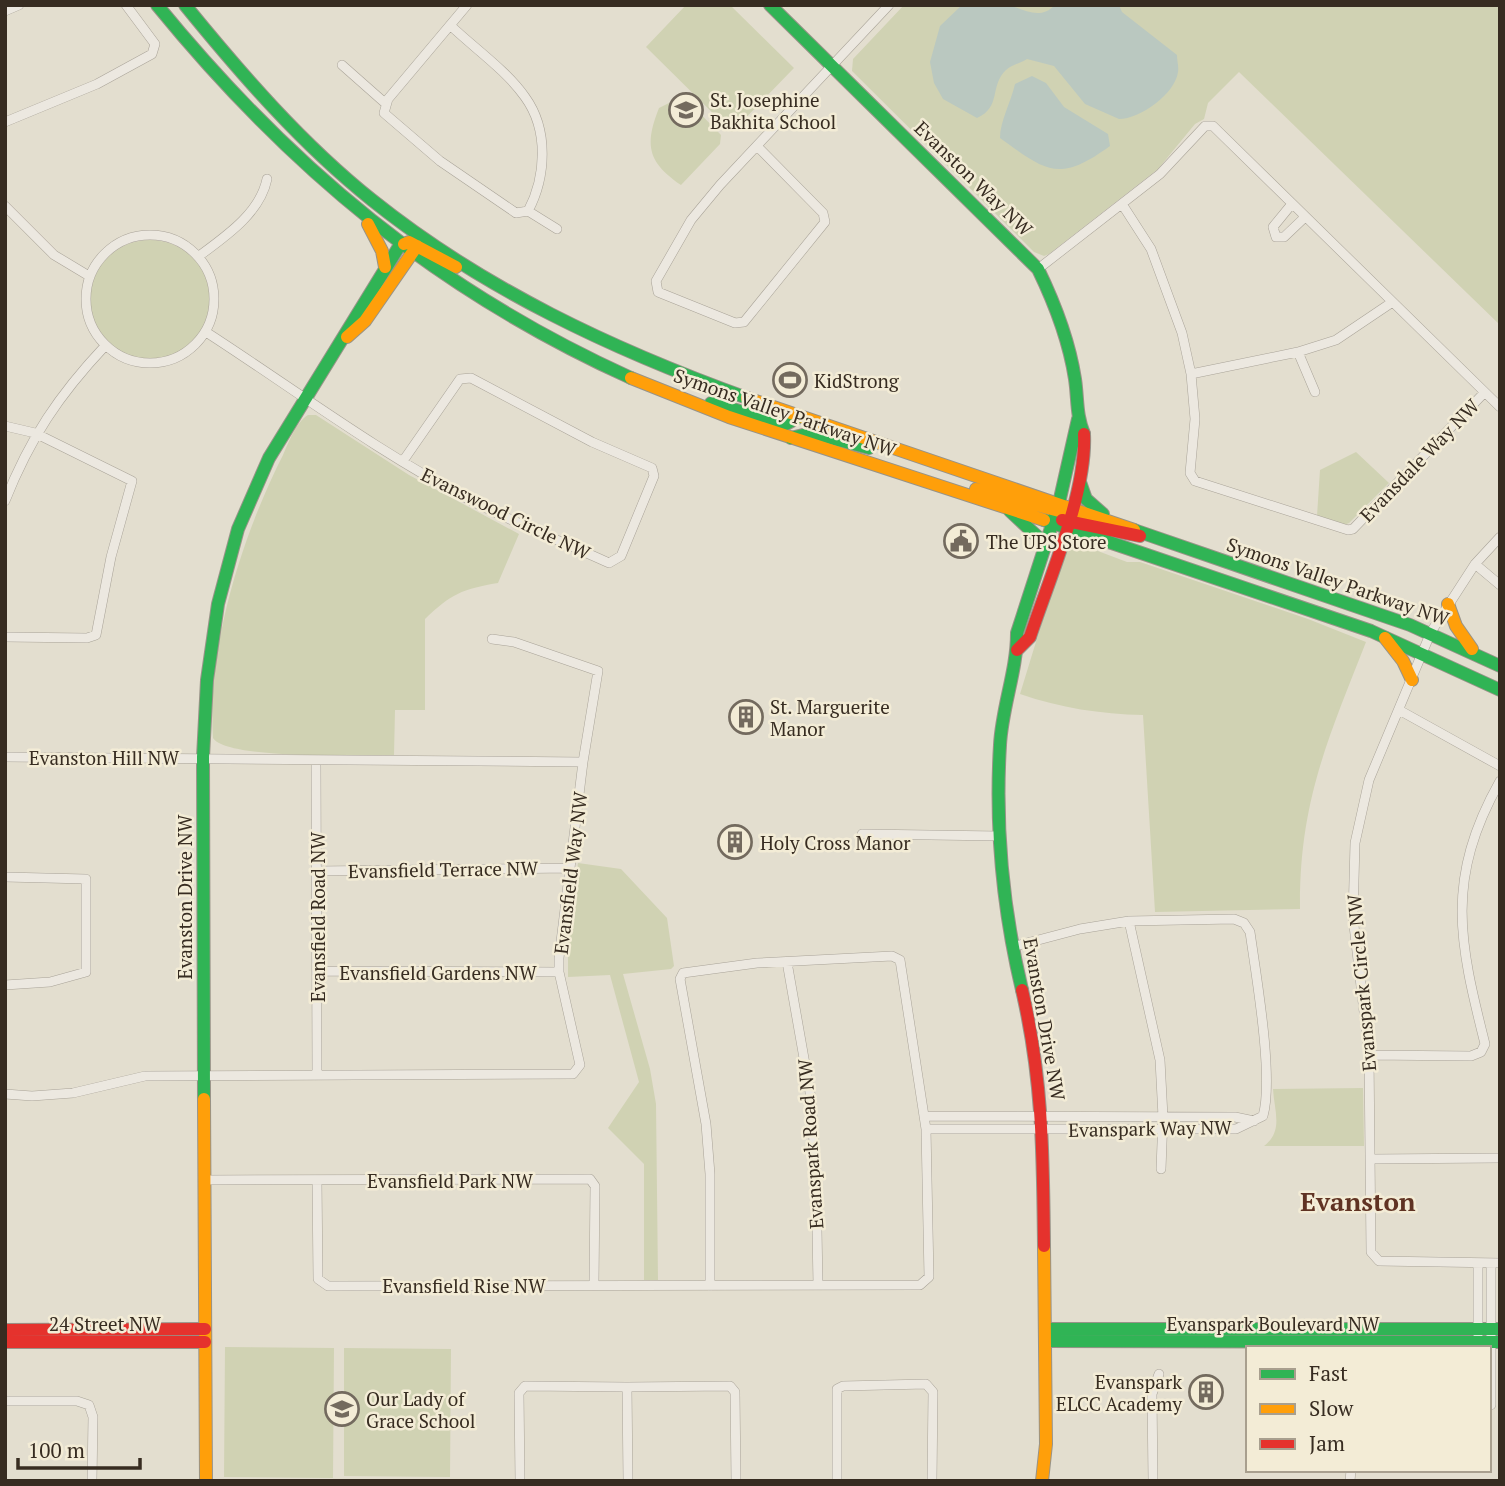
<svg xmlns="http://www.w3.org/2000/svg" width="1505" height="1486" viewBox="0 0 1505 1486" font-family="'PT Serif',serif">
<rect width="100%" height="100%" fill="#e3decf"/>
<!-- green -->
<path fill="#d0d2b3" d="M686 5H730L794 68 732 132 646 47Z
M904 5H1500V325L1239 72 1208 103 1204 119 1195 124 1158 169 1049 254 1044 256 1034 252 852 71 853 59Z
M683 96 721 135 720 144 681 185C648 162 644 146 659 108Z
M90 300a60 60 0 1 1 120 0a60 60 0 1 1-120 0Z
M308 415H316L409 475 519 534 498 583C462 589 451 594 425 619V710H395L394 755C364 755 227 760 213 738 207 646 242 536 283 455 289 442 296 422 308 415Z
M1356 452 1389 483 1349 523 1344 525 1317 516 1320 470Z
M1074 542 1127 562H1140L1308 619 1366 642C1328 739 1299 802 1300 909L1155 912 1143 715C1100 714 1061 708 1020 694L1065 547Z
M578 863 621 869 667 918 674 966 671 969 623 974 650 1069 656 1104 658 1280H644V1164L608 1128 639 1082 610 975 568 977V937Z
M1363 1088 1364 1146H1264C1284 1131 1274 1110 1273 1089Z
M225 1347 334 1348 333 1478 224 1477Z
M344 1348 451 1349 450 1477 344 1476Z"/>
<!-- water -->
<path fill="#bac8c0" d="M962 5C976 5 994 2 1008 5 1024 9 1040 21 1055 5H1119L1122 12 1177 55C1177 61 1179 67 1178 72 1175 94 1140 119 1119 119L1085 104 1054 66 1027 59C1021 63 1011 65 1006 70 989 86 1002 107 977 118L943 99 934 83 930 62 940 26Z
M1032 76 1046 83 1064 107 1108 134 1110 146C1059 183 1047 172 1000 138 1000 121 1011 102 1015 84Z"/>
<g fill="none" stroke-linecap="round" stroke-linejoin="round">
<!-- street casing -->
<g stroke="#a9a398" stroke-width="10">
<path id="street" d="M5 11 19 5
M450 25C474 48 506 70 525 97 549 130 546 177 528 211L516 213 440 161 384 113 388 99 467 5
M342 65 385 103
M5 122 97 84 152 54 155 44 126 5
M757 146 823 213 825 222 744 322 735 323 658 292 656 281 691 220 720 185 889 5
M1122 204 1151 249 1182 333 1191 374 1195 419 1190 473 1195 481 1348 530 1353 529 1484 393
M1291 205 1273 227 1276 237H1284L1304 218
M5 206 54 255 89 276
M528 211 557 229
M86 299a64 64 0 1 1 128 0a64 64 0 1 1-128 0Z
M199 256C226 236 260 213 267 179
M1038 269 1160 174 1205 126H1213L1500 407
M206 332C294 389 379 453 472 501 517 524 563 542 609 563L621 556 654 476 652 468 592 442 471 378 460 379 403 461
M1298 352 1315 392
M1191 374 1298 352 1336 340 1391 303
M5 426 35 433 132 481 111 557 96 635 87 638 5 637
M5 501C30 438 59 395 105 346
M1500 537 1475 564 1431 632 1369 780 1355 843 1353 917 1369 1055 1371 1252 1379 1261 1500 1263
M1475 564 1500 585
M492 639 514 642 598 671 583 762
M1399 710 1500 766
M5 757 583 762 559 958V972L580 1065 573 1074 145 1076 73 1093 32 1096 5 1094
M316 761 317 1073
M862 834 999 836
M317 871 570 868
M5 877 86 879V972L50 982 5 985
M1129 921 1160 1060 1163 1117 1161 1169
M787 962 811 1098 816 1174 818 1285
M317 971 559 972
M1369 1055 1471 1056 1481 1052 1485 1044C1459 941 1445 879 1500 781
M924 1116 1235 1117 1254 1121
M926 1129H1236L1263 1116C1274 1077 1256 975 1250 932L1244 923 1234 919 1129 921 1080 929 1012 947
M1371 1159 1500 1158
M204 1180 590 1179 595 1186 594 1284
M317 1180 318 1279 328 1286 920 1285 929 1277 926 1129 900 960 892 956 757 963 683 973 680 979 706 1124 710 1174V1286
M1478 1335V1263
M5 1401H77L89 1405 93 1417 92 1481
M1491 1405V1263
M520 1481 519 1393 525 1386 627 1387
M628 1481 627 1387 730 1386 735 1392 736 1481
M837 1481V1389L843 1386 926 1384 933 1392 932 1481
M1153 1481 1152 1394 1159 1374
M1350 1481 1351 1470"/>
</g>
<!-- fast casing -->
<g stroke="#989388" stroke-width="14">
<path id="fast" d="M157 5C291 169 437 290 631 378
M185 5C242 75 302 144 372 200 483 289 614 350 747 398
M770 5 1038 269C1055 304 1069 340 1075 379 1078 399 1076 415 1084 434
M711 403 786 424 797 418
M791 438 811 433 869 448
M1080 482 1086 499 1103 514
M1010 511 1039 538 1044 550
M1044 520 1371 631 1500 690
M1134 530 1410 625 1500 666
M1022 990C1003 910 995 827 1000 745 1002 707 1017 671 1017 633L1059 503 1078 419
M204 1099 203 757 207 680 218 604 238 529 269 458 400 245
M1045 1329H1500
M1045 1341 1500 1342"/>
</g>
<!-- slow casing -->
<g stroke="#989388" stroke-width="14">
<path id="slow" d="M368 224 382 251 385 267
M404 244 409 242 456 267
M347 337 365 321 417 246
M631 378 729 417 1044 520
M747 398 1134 530
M976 489 1063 512
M1448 604 1456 626 1472 649
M1385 638 1403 661 1412 680
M204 1099 206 1481
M1042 1481 1046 1444 1044 1246"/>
</g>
<!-- jam casing -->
<g stroke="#989388" stroke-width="14">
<path id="jam" d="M1062 520 1140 536
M1017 650 1030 637C1049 579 1087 493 1084 434
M1022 990C1043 1080 1043 1156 1044 1246
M5 1330 205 1329
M5 1342H205"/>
</g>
<!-- street -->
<use href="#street" stroke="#ece8e0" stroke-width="9"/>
<!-- fast -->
<use href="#fast" stroke="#30b455" stroke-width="12"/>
<!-- slow -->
<use href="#slow" stroke="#ff9f0a" stroke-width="12"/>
<!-- jam -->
<use href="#jam" stroke="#e5322d" stroke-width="12"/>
</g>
<!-- icons -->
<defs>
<g id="school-ring" transform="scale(1.75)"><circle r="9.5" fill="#f3ecd6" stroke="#736a5e" stroke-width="1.5"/><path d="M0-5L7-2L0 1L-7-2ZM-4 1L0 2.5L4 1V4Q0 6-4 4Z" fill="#736a5e"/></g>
<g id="stadium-ring" transform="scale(1.75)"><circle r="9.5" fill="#f3ecd6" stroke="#736a5e" stroke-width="1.5"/><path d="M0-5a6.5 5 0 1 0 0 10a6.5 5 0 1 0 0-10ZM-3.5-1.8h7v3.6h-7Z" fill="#736a5e"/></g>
<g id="civic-ring" transform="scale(1.75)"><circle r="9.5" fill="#f3ecd6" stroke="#736a5e" stroke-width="1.5"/><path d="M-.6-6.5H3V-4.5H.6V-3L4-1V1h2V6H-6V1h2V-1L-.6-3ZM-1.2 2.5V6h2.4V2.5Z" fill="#736a5e"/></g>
<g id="building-ring" transform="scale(1.75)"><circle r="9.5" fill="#f3ecd6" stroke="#736a5e" stroke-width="1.5"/><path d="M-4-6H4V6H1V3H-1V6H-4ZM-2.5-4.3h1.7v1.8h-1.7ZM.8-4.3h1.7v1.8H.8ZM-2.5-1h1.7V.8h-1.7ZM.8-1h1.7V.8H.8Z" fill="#736a5e"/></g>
</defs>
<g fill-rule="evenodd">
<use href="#school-ring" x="686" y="110"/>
<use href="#stadium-ring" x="790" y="380"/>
<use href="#civic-ring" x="961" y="541"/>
<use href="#building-ring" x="746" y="717"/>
<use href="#building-ring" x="735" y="842"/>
<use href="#building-ring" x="1206" y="1392"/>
<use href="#school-ring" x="342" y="1409"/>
</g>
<g text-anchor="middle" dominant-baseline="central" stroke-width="5" stroke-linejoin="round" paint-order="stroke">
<!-- poi labels -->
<g font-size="19" fill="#372c21" stroke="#f3ecd6" text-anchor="start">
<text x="710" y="99">St. Josephine<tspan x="710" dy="22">Bakhita School</tspan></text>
<text x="814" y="380">KidStrong</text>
<text x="986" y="541">The UPS Store</text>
<text x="770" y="706">St. Marguerite<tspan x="770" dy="22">Manor</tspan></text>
<text x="760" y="842">Holy Cross Manor</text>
<text x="1182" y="1381" text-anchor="end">Evanspark<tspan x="1182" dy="22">ELCC Academy</tspan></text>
<text x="366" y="1398">Our Lady of<tspan x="366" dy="22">Grace School</tspan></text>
</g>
<!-- street labels -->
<g font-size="19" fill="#372c21" stroke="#f3ecd6">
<text transform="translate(974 178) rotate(44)">Evanston Way NW</text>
<text transform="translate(785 412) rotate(19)">Symons Valley Parkway NW</text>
<text transform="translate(1419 460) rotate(-46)">Evansdale Way NW</text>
<text transform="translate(506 513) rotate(26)">Evanswood Circle NW</text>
<text transform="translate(1338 581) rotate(19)">Symons Valley Parkway NW</text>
<text x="104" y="757">Evanston Hill NW</text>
<text transform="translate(443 869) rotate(-1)">Evansfield Terrace NW</text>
<text transform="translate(570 873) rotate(-83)">Evansfield Way NW</text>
<text transform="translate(184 897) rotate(-90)">Evanston Drive NW</text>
<text transform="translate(317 917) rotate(-90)">Evansfield Road NW</text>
<text x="438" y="972">Evansfield Gardens NW</text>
<text transform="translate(1361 983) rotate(-95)">Evanspark Circle NW</text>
<text transform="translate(1045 1019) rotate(80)">Evanston Drive NW</text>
<text transform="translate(1150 1128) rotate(-1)">Evanspark Way NW</text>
<text transform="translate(810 1144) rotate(-94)">Evanspark Road NW</text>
<text x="450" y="1180">Evansfield Park NW</text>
<text x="464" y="1285">Evansfield Rise NW</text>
<text x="105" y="1323">24 Street NW</text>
<text x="1273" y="1323">Evanspark Boulevard NW</text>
</g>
<!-- district labels -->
<g font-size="26" font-weight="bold" fill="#603323" stroke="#f3ecd6">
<text x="1358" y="1201">Evanston</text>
</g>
</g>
<!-- border -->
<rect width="1505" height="1486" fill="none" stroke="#372c21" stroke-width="14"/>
<!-- legend -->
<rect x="1246" y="1346" width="245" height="126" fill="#f3ecd6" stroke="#a89f8e" stroke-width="2"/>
<rect x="1260" y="1369" width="35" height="10" fill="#30b455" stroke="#a89f8e" stroke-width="2"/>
<text x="1309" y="1381" font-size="21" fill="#372c21">Fast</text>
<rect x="1260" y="1404" width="35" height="10" fill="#ff9f0a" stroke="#a89f8e" stroke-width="2"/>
<text x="1309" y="1416" font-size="21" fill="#372c21">Slow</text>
<rect x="1260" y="1439" width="35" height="10" fill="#e5322d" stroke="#a89f8e" stroke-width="2"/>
<text x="1309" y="1451" font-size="21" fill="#372c21">Jam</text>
<!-- scale -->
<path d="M18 1458v10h122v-10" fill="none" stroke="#372c21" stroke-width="3.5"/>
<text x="28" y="1458" font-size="21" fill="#372c21" stroke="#f3ecd6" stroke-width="5" paint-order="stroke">100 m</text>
</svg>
